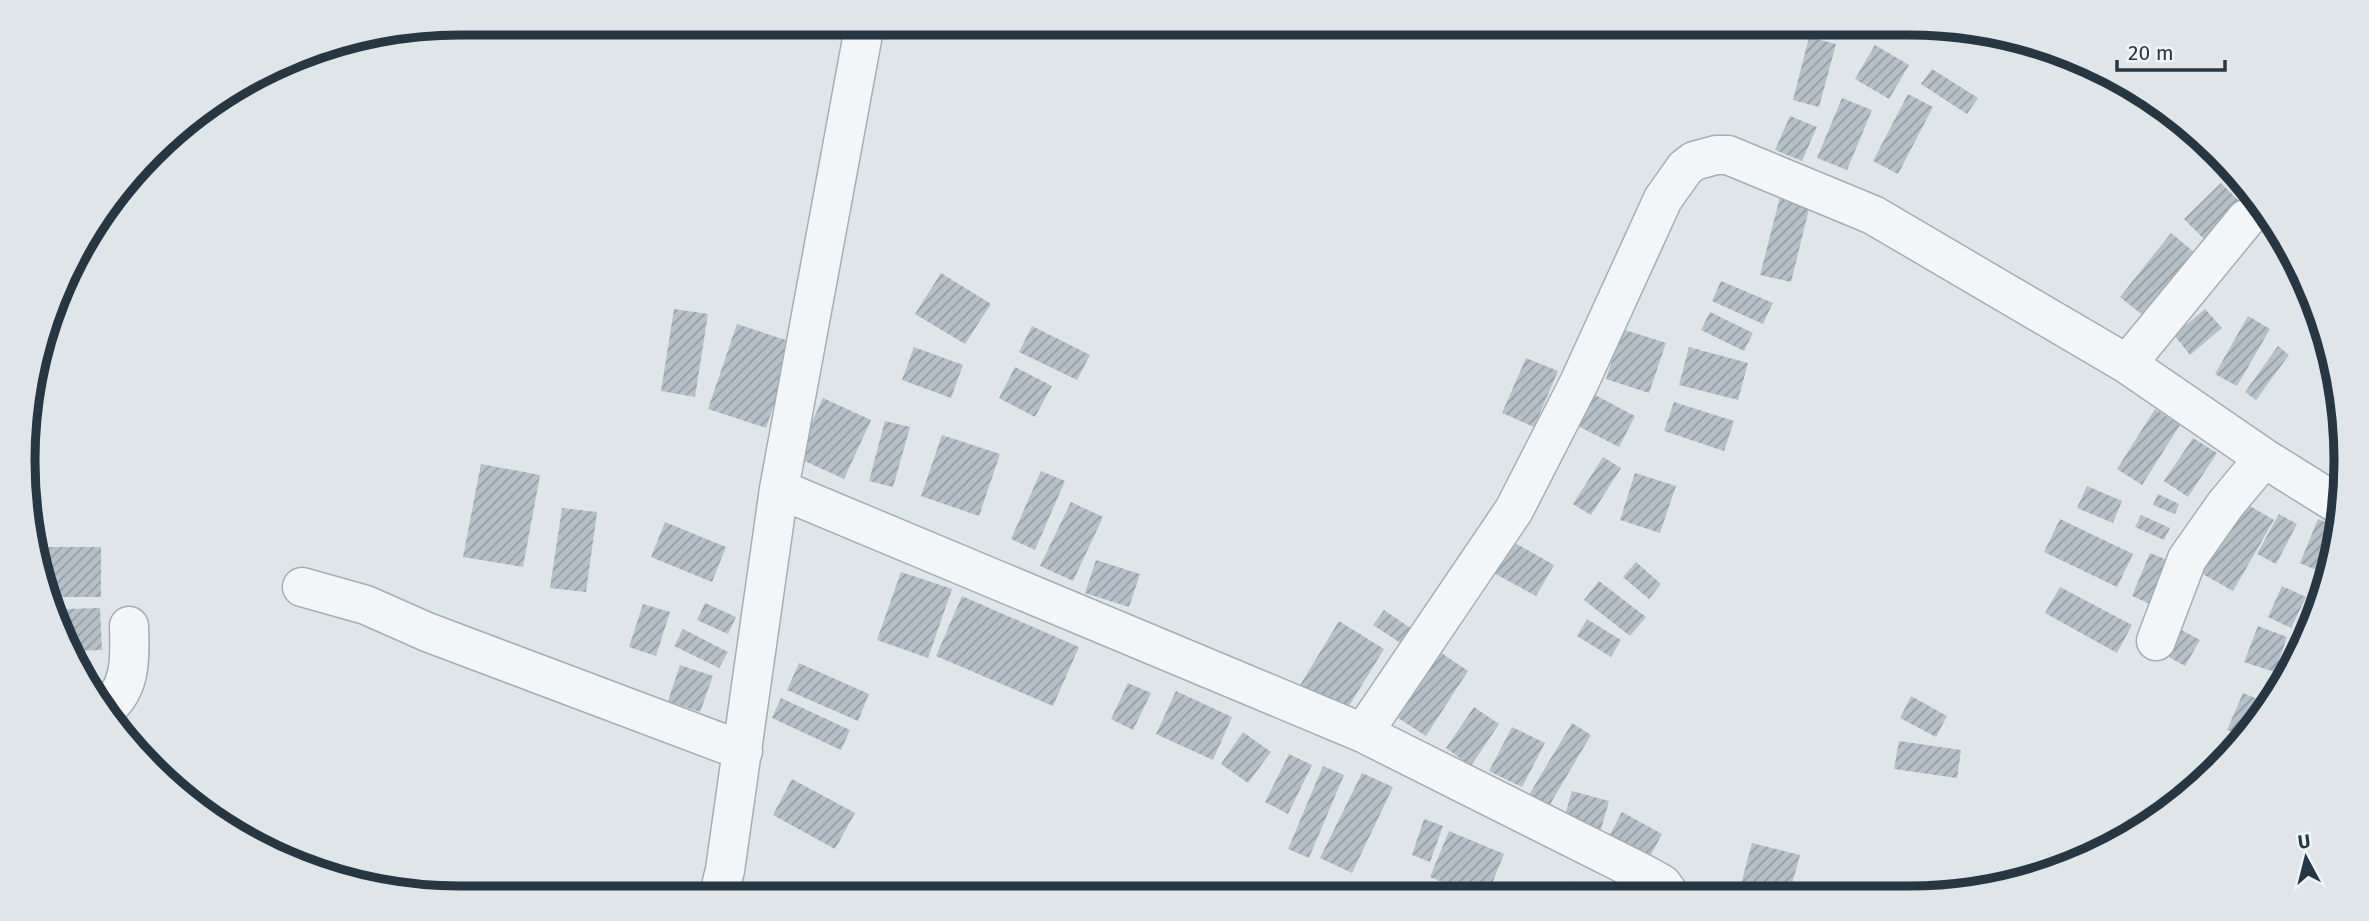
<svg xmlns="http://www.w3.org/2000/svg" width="2369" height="921" viewBox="0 0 2369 921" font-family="'Fira Sans',sans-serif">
<defs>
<pattern id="building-hatch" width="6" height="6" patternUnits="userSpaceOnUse" patternTransform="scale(1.75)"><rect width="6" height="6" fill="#b6c0c8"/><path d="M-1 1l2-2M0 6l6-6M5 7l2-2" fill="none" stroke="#949da4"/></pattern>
</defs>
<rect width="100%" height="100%" fill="#dfe6ea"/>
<!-- building -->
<path fill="url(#building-hatch)" d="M1809 37 1836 44 1819 107 1793 100Z
M1875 45 1909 65 1889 99 1855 79Z
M1932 69 1978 98 1967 114 1921 84Z
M1908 94 1933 107 1898 174 1873 161Z
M1842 98 1872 110 1847 170 1817 158Z
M1790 116 1817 127 1802 161 1775 150Z
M2221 183 2247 209 2210 245 2184 219Z
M1781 193 1811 201 1791 282 1760 275Z
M2171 233 2201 258 2150 321 2120 297Z
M941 273 991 304 965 344 915 314Z
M1721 281 1773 303 1763 324 1712 301Z
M674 309 708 314 695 397 661 391Z
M2205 309 2222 328 2190 355 2174 335Z
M1710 312 1753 333 1744 351 1701 330Z
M2248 316 2270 329 2237 386 2215 374Z
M737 324 795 343 766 428 708 409Z
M1032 326 1090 355 1077 380 1019 352Z
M1622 329 1666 343 1649 393 1606 379Z
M2278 346 2289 355 2256 400 2245 392Z
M914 347 963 365 951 398 902 380Z
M1689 347 1748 363 1738 400 1679 385Z
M1526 358 1558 371 1534 427 1502 413Z
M1015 367 1052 386 1035 417 999 398Z
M1595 395 1635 416 1619 447 1578 426Z
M823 398 871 420 844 479 796 457Z
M1674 402 1734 421 1724 451 1664 431Z
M2155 409 2180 425 2142 485 2117 469Z
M885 421 910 427 893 487 869 481Z
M942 435 1000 454 979 516 921 496Z
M2193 438 2217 453 2188 497 2164 481Z
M1603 457 1621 468 1591 515 1573 504Z
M481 464 540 475 523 567 463 557Z
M1041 471 1065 481 1035 550 1011 539Z
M1635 473 1676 486 1660 533 1620 520Z
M2087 486 2122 501 2113 523 2077 508Z
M2158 494 2179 504 2175 514 2153 505Z
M1071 502 1103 517 1073 581 1040 566Z
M2243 502 2274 520 2233 591 2201 573Z
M562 508 597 512 586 592 550 588Z
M2279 514 2297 524 2276 564 2257 554Z
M2141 515 2170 528 2164 540 2135 527Z
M2060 519 2133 554 2117 587 2044 552Z
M2318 519 2334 525 2333 542 2321 572 2300 563Z
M665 522 726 547 712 582 651 557Z
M1508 539 1554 565 1536 596 1490 571Z
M31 547H101V597H52Z
M2150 553 2177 564 2159 608 2132 596Z
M1096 560 1140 574 1129 607 1085 593Z
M1636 562 1661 584 1649 599 1623 577Z
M901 572 952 589 928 658 877 640Z
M1599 581 1646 617 1630 636 1584 600Z
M2282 586 2306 597 2291 628 2268 617Z
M2060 587 2132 625 2117 653 2045 613Z
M962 596 1079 647 1053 706 936 656Z
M705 603 736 617 728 634 697 620Z
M643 604 670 612 656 656 629 647Z
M100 608 102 650 75 651 66 630 65 609Z
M1384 610 1415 631 1405 646 1373 625Z
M1587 619 1621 640 1611 657 1577 636Z
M1339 621 1384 649 1344 714 1299 687Z
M2174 626 2200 640 2185 666 2160 652Z
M2258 626 2287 637 2275 672 2244 662Z
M683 629 728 652 719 668 674 646Z
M1440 652 1468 671 1426 736 1398 718Z
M799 663 869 694 858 721 787 690Z
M680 665 713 676 700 712 668 701Z
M1128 683 1151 693 1133 730 1111 719Z
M1176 691 1232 717 1213 760 1156 734Z
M2243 693 2267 703 2242 736 2227 730Z
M1911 696 1947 716 1936 737 1900 718Z
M781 698 850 730 841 750 772 718Z
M1474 707 1499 724 1471 766 1446 748Z
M1572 723 1591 735 1543 816 1523 805Z
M1512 727 1545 743 1522 787 1489 771Z
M1243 732 1271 752 1248 783 1221 764Z
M1899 741 1961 750 1957 778 1894 769Z
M1289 754 1312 765 1288 814 1265 802Z
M1323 766 1344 775 1309 858 1288 849Z
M1362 773 1393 787 1352 873 1320 858Z
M792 779 855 813 835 849 773 815Z
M1572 791 1609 801 1600 833 1563 822Z
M1622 812 1662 834 1648 860 1608 838Z
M1424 819 1443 826 1430 862 1412 855Z
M1449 831 1504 854 1487 896H1476L1430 877Z
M1752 843 1800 855 1789 895H1738Z
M1574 881 1595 891 1593 895H1567Z
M1615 881 1644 891 1642 895H1610Z
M1427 887 1441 896H1422Z"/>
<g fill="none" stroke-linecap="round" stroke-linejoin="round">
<!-- street casing -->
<g stroke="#a4aeb5" stroke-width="41">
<path id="street" d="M2127 364 2246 219
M779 489 865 23
M302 587 366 605 427 632 743 751
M2156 641 2187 559 2225 505 2264 458
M103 711C132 690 130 658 129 626
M1363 733 1514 510 1579 383 1663 199 1685 168 1694 161 1716 155H1728L1873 215 2127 364 2264 458 2336 503
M718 898 725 870 779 489 1363 733 1646 875 1662 884 1670 895"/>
</g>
<!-- street -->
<use href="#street" stroke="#f3f6f8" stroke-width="38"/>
</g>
<!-- crop -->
<path d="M0 0H2369V921H0ZM460 35H1909A425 425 0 0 1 2334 460V461A425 425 0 0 1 1909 886H460A425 425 0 0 1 35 461V460A425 425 0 0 1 460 35Z" fill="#dfe5e9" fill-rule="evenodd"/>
<path fill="none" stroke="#263743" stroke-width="9" d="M460 35H1909A425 425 0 0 1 2334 460V461A425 425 0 0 1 1909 886H460A425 425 0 0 1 35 461V460A425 425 0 0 1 460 35Z"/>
<!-- north arrow -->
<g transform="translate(2306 858) rotate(353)" stroke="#eff4f7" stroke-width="5" paint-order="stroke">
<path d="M0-5L12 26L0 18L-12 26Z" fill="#263743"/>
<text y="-10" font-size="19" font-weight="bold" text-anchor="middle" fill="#263743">U</text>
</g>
<!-- scale -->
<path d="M2117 60v10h108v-10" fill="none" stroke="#263743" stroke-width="3.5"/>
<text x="2128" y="60" font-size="21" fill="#263743" stroke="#eff4f7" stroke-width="5" paint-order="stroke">20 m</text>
</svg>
